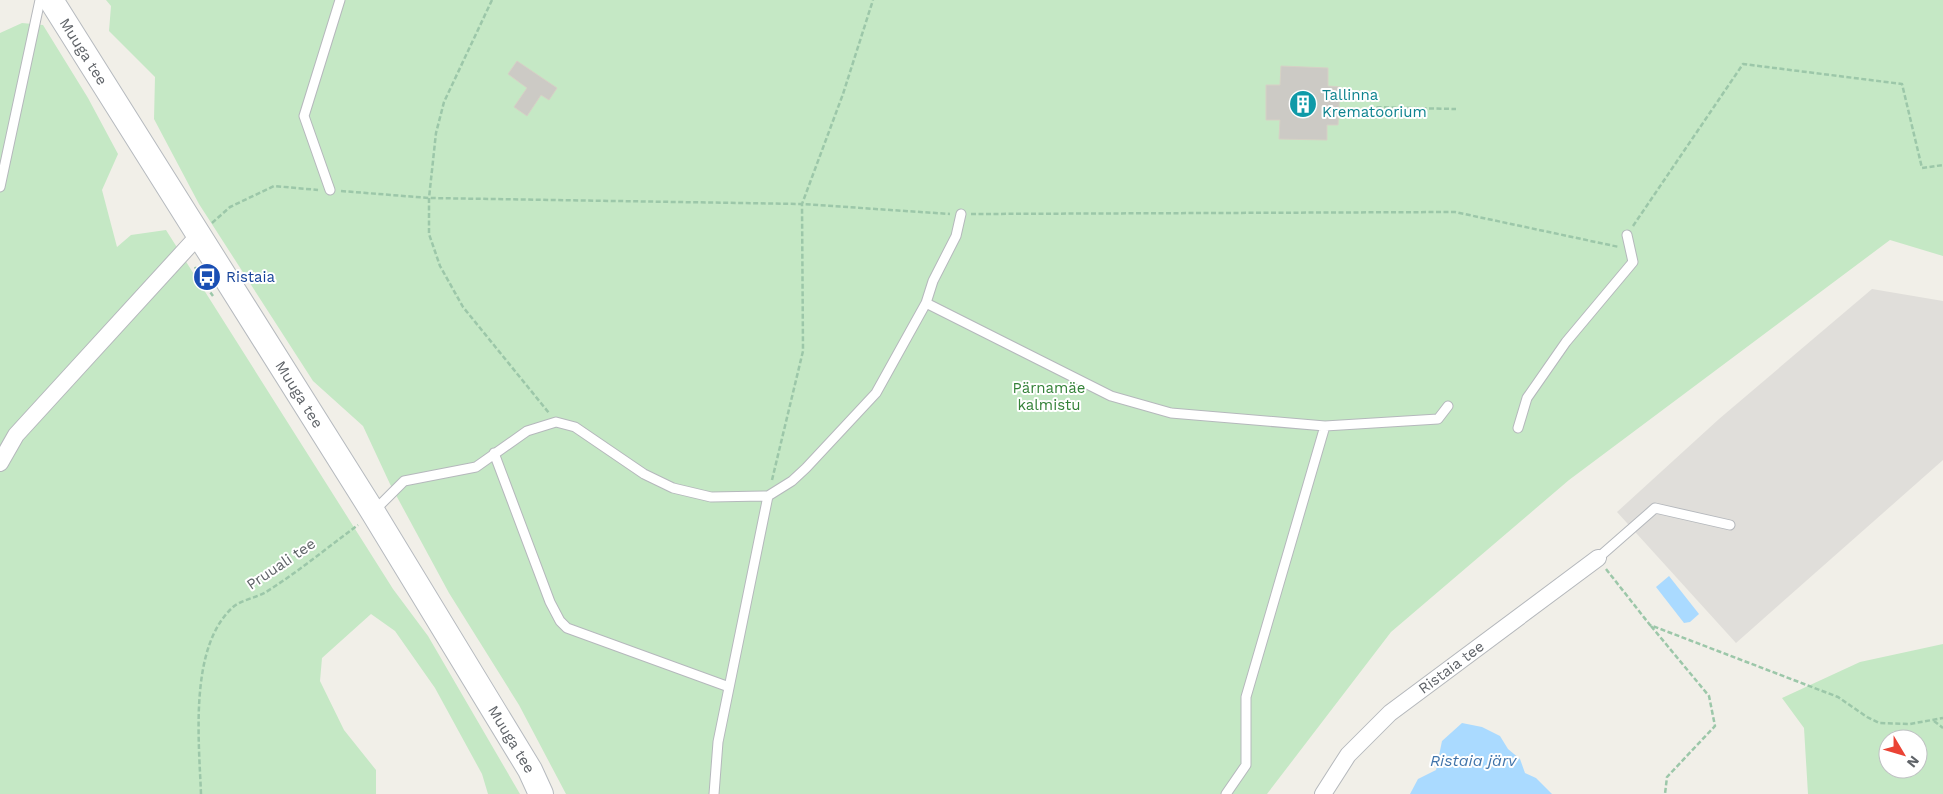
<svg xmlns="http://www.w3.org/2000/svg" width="1943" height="794" viewBox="0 0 1943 794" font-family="'Work Sans',sans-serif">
<rect width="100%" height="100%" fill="#f1efe8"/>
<!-- industrial -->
<path fill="#e0deda" d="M1872 289 1943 301V460L1736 643 1617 512 1719 419Z"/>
<!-- green -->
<path fill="#c5e8c5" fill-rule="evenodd" d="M106 0H1943V256L1890 240 1569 480 1391 632 1267 794H566L519 705 449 593 390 484 363 426 313 381 199 204 154 119 155 77 109 31 111 6Z
M22 23 43 25 88 98 118 154 102 190 117 247 131 235 166 230 393 589 428 636 520 794H488L482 774 435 688 395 631 371 614 322 658 320 681 344 730 376 770V794H0V33Z
M1943 644V794H1808L1804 728 1782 698 1860 662ZM1888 739H1918V769H1888Z"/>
<!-- water -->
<path fill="#aadaff" d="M1669 576 1699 614 1690 622 1684 623 1656 587Z
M1462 723 1482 727 1500 736 1508 749 1520 759 1525 773 1536 778 1552 794H1410L1418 779 1436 770 1442 741Z"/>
<!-- building -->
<path fill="#cccac5" stroke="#d6d1c6" d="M517 61 557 88 549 100 541 95 527 116 514 107 527 88 508 74Z
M1281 66 1328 68V86L1340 87 1338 125H1327V140L1279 139 1280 120H1266V85H1280Z"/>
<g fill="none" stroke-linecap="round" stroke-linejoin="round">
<!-- lane casing -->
<g stroke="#b5b8bc" stroke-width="11">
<path id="lane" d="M0 187 40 0
M330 190 304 116 340 0
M926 303 1111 396 1171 413 1325 426 1438 419 1448 406
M1518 428 1527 398 1566 342 1633 262 1627 235
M494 453 550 602 560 621 567 628 729 687
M374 511 404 481 476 467 527 431 556 422 575 427 644 474 673 488 711 497 768 496 792 481 806 468 876 393 926 303 933 281 956 236 961 214
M1598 558 1655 508 1730 525
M714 794 718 742 768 496
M1226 794 1246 765V697L1325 426"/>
</g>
<!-- street casing -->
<g stroke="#b5b8bc" stroke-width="18">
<g id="street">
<path d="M0 463 16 435 198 236"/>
<path id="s1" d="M1323 794 1348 755 1390 713 1598 558"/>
</g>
</g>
<!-- secondary casing -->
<g stroke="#b6babf" stroke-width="26">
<g id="secondary">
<path id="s2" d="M51 0 373 512 530 770 541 794"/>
</g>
</g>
<!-- path -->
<path stroke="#9cc7a9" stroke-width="2.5" stroke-dasharray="5 2.5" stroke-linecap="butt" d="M492 0 444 102 436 133 429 198V234L440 266 463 307 549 413
M1369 107 1456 109
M341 191 429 198 802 204 950 214
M971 214 1455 212 1619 247
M212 223 230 207 274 186 318 190
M1633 226 1743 64 1902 84 1922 168 1943 165
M195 267 204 284 213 296
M772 480 803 351 802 204 843 94 873 0
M1606 569 1650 625 1838 697 1867 717 1879 723 1910 724 1943 718
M1651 626 1709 696 1715 726 1667 777 1665 794
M1934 721 1943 728
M201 794C199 741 189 648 232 608 240 600 256 598 266 592 298 572 328 547 358 525"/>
<!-- lane -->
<use href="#lane" stroke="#fff" stroke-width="9"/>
<!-- street -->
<use href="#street" stroke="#fff" stroke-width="16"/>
<!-- secondary -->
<use href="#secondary" stroke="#fff" stroke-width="24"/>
</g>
<!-- icons -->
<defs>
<g id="building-disc" transform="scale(1.4375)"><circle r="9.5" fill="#0f9aa8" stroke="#fff"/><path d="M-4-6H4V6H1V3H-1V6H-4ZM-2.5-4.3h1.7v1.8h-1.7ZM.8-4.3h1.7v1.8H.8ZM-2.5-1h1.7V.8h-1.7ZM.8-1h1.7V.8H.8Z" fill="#fff"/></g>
<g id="bus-disc" transform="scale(1.4375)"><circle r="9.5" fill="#1a4fb4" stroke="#fff"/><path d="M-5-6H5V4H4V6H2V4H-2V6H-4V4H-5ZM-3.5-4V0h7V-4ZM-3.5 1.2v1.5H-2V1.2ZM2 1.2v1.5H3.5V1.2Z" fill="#fff"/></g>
</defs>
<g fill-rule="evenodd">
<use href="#building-disc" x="1303" y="104"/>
<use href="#bus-disc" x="207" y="277"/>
</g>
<g text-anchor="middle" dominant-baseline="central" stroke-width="4" stroke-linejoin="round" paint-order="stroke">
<!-- street labels -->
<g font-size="15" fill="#5f6368" stroke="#fff">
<text stroke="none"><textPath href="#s2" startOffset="61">Muuga tee</textPath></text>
<text stroke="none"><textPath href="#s2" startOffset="466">Muuga tee</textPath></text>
<text transform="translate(281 564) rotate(-34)">Pruuali tee</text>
<text stroke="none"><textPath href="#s1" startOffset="182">Ristaia tee</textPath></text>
<text stroke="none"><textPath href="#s2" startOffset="871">Muuga tee</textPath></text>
</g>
<!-- culture labels -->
<g font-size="15" fill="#0d838f" stroke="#fff" text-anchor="start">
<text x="1322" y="95">Tallinna<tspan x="1322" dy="17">Krematoorium</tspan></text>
</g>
<!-- transit labels -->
<g font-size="15" fill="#164399" stroke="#fff" text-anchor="start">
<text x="226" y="277">Ristaia</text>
</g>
<!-- park labels -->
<g font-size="15" fill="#348238" stroke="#fff">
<text x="1049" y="388">Pärnamäe<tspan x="1049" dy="17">kalmistu</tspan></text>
</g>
<!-- water labels -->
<g font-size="16" font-style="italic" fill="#4174aa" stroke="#fff">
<text x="1473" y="760">Ristaia järv</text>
</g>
</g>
<!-- north arrow -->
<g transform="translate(1903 754) rotate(128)"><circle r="24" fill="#ffffff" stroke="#bfc1c3"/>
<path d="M0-4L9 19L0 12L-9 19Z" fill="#ea4335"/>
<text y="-8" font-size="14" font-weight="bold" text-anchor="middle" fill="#5f6368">N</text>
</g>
</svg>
